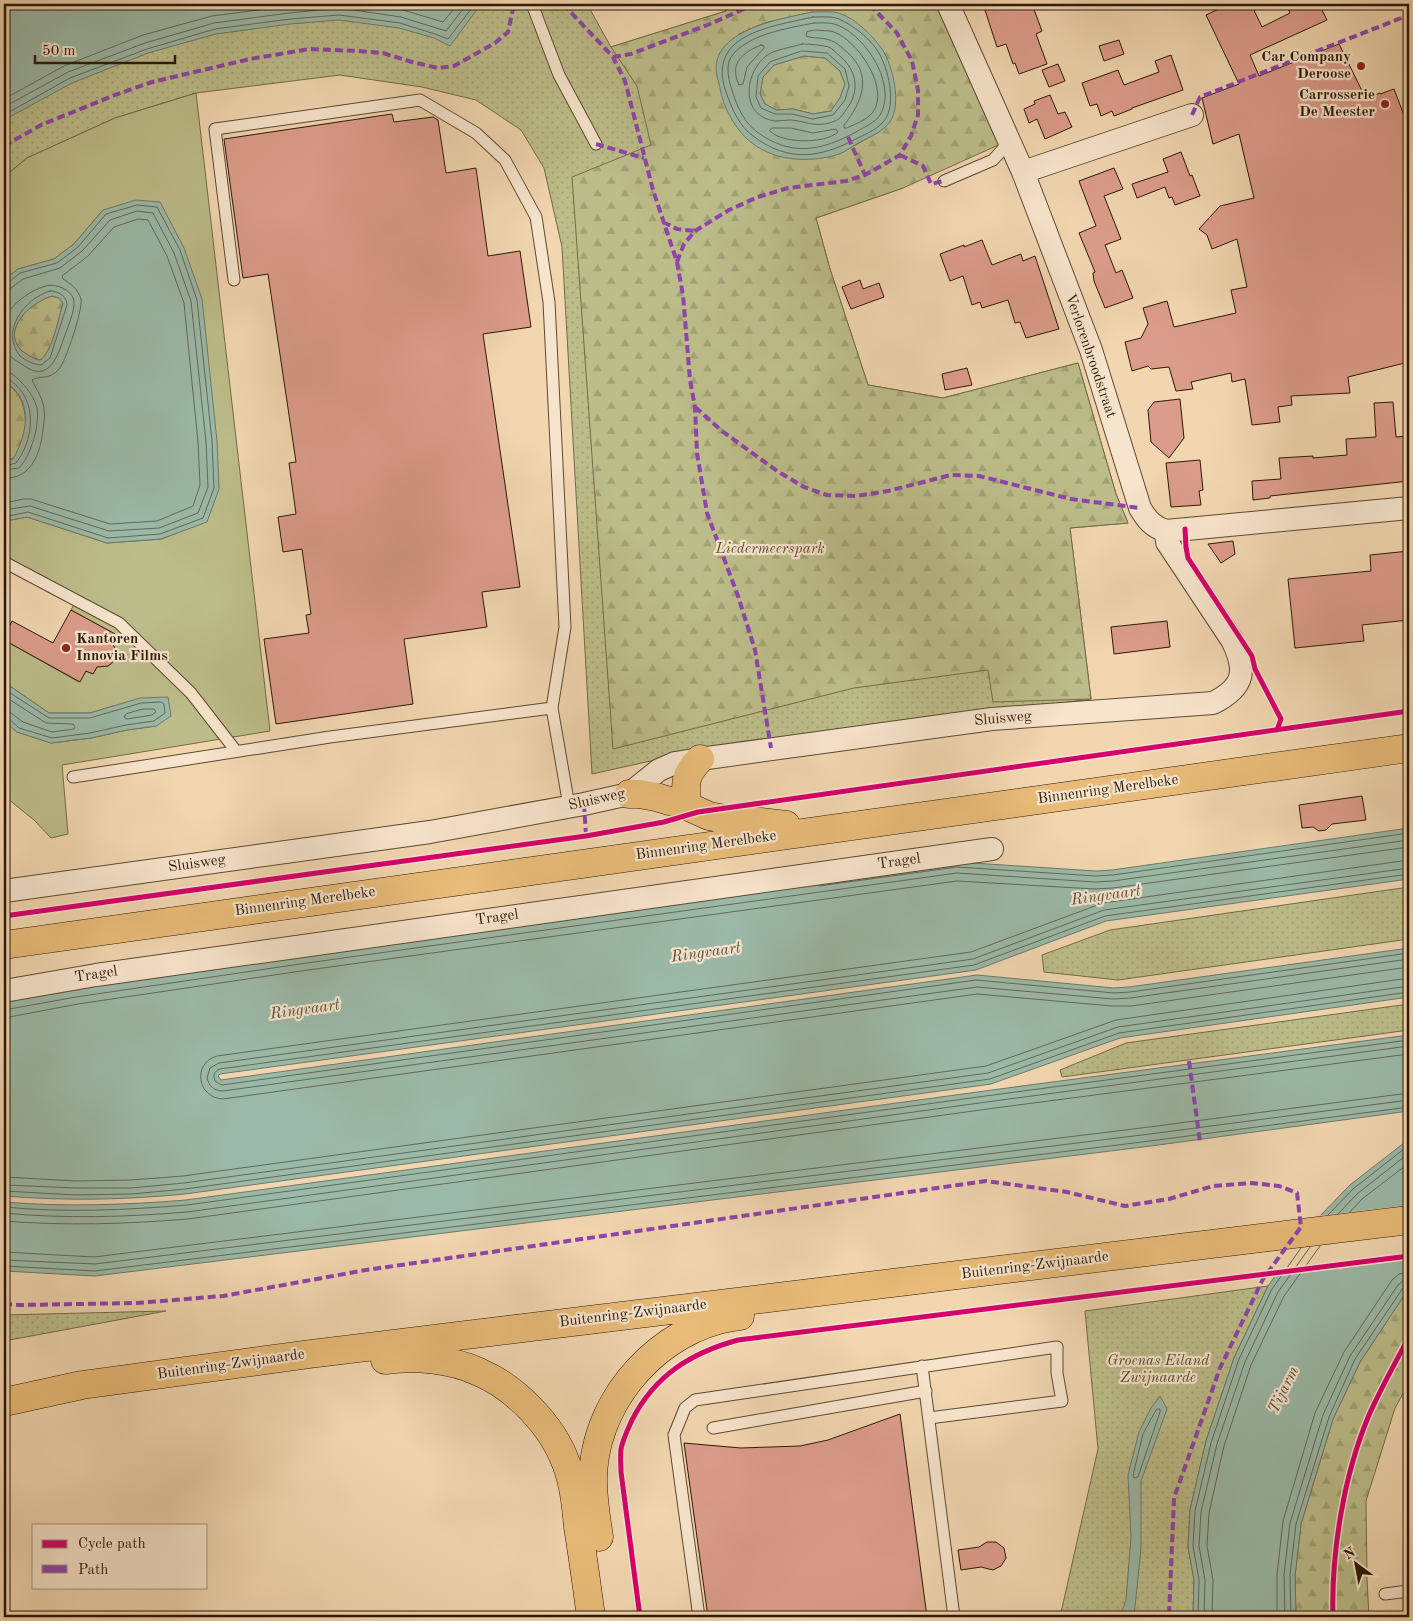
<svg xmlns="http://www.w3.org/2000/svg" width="1413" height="1621" viewBox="0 0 1413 1621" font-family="'Old Standard TT',serif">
<defs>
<pattern id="grass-dots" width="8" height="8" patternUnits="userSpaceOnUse" patternTransform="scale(1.25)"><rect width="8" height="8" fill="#bcbd8a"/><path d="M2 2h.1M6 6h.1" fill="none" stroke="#a2a276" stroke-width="1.8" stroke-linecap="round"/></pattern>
<pattern id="forest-firs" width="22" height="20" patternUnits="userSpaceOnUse" patternTransform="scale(1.25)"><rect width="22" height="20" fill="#bcbd8a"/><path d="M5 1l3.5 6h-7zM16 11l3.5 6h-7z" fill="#a2a276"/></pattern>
</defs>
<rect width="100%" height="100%" fill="#f1d6b0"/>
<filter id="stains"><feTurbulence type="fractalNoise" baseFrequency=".004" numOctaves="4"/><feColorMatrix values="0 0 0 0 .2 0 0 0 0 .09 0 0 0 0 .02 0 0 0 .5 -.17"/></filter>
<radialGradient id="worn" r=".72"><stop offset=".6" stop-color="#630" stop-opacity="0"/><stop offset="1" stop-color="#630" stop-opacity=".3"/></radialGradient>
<!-- grass -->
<path fill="url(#grass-dots)" stroke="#746a48" d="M4 4H587L611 47 726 11 723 4 903 188 816 218 830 269 868 385 943 398 1078 363 1116 494 1128 523 1070 528 1091 699 691 752 592 774 562 247 544 168 521 130 476 100 422 87 340 75 196 93 115 118 27 158 4 177Z
M1409 887V939L1118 980 1044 972 1042 955 1110 930Z
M1409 1004V1030L1062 1077 1060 1070 1126 1043Z
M1268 1286 1234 1358 1206 1441 1190 1510 1188 1547 1194 1580 1193 1617H1060L1098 1449 1085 1311Z
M166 1311 4 1341V1315Z"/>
<!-- forest -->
<path fill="url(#forest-firs)" stroke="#746a48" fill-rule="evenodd" d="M723 4H943L1005 142 903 188 816 218 830 269 868 385 943 398 1078 363 1116 494 1128 523 1070 528 1091 699 993 702 988 670 854 688 613 749 572 177 651 145 637 86 611 47 726 11ZM813 12 890 121 879 132 839 154 746 138 739 34 764 23Z
M804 56 825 58 840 71 845 84 840 98 831 111 813 114 793 109 776 110 765 104 760 94 763 77 774 65Z
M52 296 59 298 63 303C59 317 52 353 40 360 33 359 28 355 22 351 0 330 31 302 52 296Z
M4 382C25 393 29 420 23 441 21 447 17 453 13 459L7 460 4 457Z
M1409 1288V1383L1395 1408 1366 1501 1367 1579 1369 1617H1296L1295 1576 1301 1524 1333 1419 1360 1362Z"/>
<!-- garden -->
<path fill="#bcbd8a" stroke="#746a48" d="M196 93 270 731 62 765 68 834 51 838 34 820 8 799 4 800V721L17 732 51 743 91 738 127 730 156 726 113 706 90 713H49L4 682V640L79 682 86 671 93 674 98 665 108 666C118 661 119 650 110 643L115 634 71 610 76 601 4 562V524L6 521 27 517 107 543 162 539 207 521 103 210 74 244 54 259 18 269 4 280V177L27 158 115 118Z"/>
<!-- water -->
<path fill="#9bb9a8" stroke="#6f7968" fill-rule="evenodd" d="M24 4H481L450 46 434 38 399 28 339 20 290 24 216 34 148 53 72 83 4 120V13Z
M813 12C821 12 832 11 839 13 856 19 872 35 882 49 893 66 902 104 890 122 883 131 872 136 862 141 854 145 847 151 839 154 808 164 770 161 746 138 733 125 723 106 720 88 719 82 716 75 716 69 715 29 784 18 813 12ZM804 56 825 58 840 71 845 84 840 98 831 111 813 114 793 109 776 110 765 104 760 94 763 77 774 65Z
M136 200 160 202 184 248 202 299 217 441 219 489 207 522 161 539 107 543 27 517 6 521 4 524V457L7 460 13 459C28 434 34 397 4 382V280L18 269 54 259 74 244 103 210ZM52 296 59 298 63 303C59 317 52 353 40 360 33 359 28 355 22 351 0 330 31 302 52 296Z
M4 682 49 713H90L140 698 168 697 171 716 156 726 127 730 91 738 51 743 17 732 4 721Z
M1409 828V879L1106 921 976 970 220 1074 218 1076 221 1080 977 975 1114 988 1129 987 1409 948V997L1120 1038 991 1084 185 1194C124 1200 65 1201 4 1196V999L957 862 1096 871 1112 870Z
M1409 1035V1111L1151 1146 95 1276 4 1271V1202C65 1207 125 1205 186 1200L992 1090Z
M1409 1139V1288L1360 1362 1333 1419 1301 1524 1295 1576 1296 1617H1193L1194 1580 1188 1547 1190 1510 1206 1441 1234 1358 1268 1286 1314 1222 1350 1185Z
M1160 1396 1167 1409 1141 1481V1548L1134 1617H1120L1126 1600 1131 1537 1128 1475 1139 1432 1151 1408Z"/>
<!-- pier -->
<path fill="#f1d6b0" d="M1409 1205V1260L1271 1277 1316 1216Z"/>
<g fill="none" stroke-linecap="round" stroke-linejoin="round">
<!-- shore -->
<path stroke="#646858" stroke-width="1" d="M361 4 403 10 443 22 458 4
M813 17C821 17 832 16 839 19 854 26 870 38 879 53 888 69 896 101 886 118 880 128 868 133 858 138 820 158 789 163 753 136 740 127 732 109 727 95 704 34 770 27 813 17Z
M814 23C821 23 830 22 837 25 865 35 898 85 880 115 875 123 864 127 856 132 821 151 791 157 757 132 745 123 737 107 733 93 729 83 725 66 731 57 747 34 789 28 814 23Z
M815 30C821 31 829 30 834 32 858 41 890 88 873 112 867 120 855 124 847 128H844V125C862 103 873 75 848 53 843 49 838 43 832 41 824 37 814 39 806 36L807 32Z
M802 44C810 44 821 45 829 47 833 49 837 54 841 57 856 70 860 90 848 107 844 112 841 119 835 121 816 129 807 121 790 120 785 120 780 121 775 121 740 116 744 74 766 56 773 50 793 47 802 44Z
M761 45 764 46V48L747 67 743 84 739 85C729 63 742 53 761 45Z
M802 51 827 53 845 69 849 86 845 100 833 115 813 119 792 114H775L761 108 756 97 758 76 770 62Z
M4 99 64 66 143 35 212 16 305 4
M4 107 68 72 145 43 214 23 289 13 340 8 401 17 446 31 467 4
M4 115 70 78 147 49 215 29 290 19 339 15 400 23 435 34 448 39 475 4
M772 128H791L813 133 836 129 838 132C825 144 782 144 770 131Z
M4 283H8L20 273 57 263 78 247 106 214 137 205 157 207 180 250 197 300 212 441 214 488 203 518 160 534 108 538 28 512 4 517
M4 290 11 288 23 279 60 268 82 251 110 220 137 211 153 213 174 253 191 301 206 442 208 487 198 513 159 528 109 531 30 506 4 510
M50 291C58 291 67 296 67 305L50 358 41 365C32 364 27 361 20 356 0 331 24 299 50 291Z
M4 317C14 303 30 290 46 286 56 283 72 290 74 301 75 311 68 326 65 335 58 354 50 385 23 365 15 360 8 356 4 347
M4 371C11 372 15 376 20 381 28 389 34 397 37 408 40 424 31 456 19 468L4 470
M4 378C10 378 12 382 17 386 37 406 33 441 16 463L8 465 4 464
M4 478C32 480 41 451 43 429 44 422 45 415 44 409 43 398 36 389 32 380 41 375 50 380 59 369 66 361 83 309 81 299 78 289 70 283 63 279L62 276 88 256 114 227 138 219 148 220 167 256 184 303 198 442 200 485 193 506 157 521 110 524 31 499H24L4 503
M4 689 49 718H90L141 703 161 702 164 704 165 713 154 721 126 725 90 733 52 738 19 728 8 718H4
M4 696 46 723 73 724 75 727 74 729 52 732 23 722 11 713 4 711
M143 709H154L156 712 152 715 127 719 124 717 126 714Z
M1409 860 1103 903 971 952 217 1056C192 1063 197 1098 223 1099L977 994 1112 1006H1131L1409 967
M1409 868 1104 910 973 959 219 1063 210 1068 207 1078C209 1086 214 1091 223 1091L977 987 1113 999 1130 998 1409 959
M1409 874 1105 916 974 965 220 1069C214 1071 212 1077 216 1082L222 1085 976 980 1114 993 1130 992 1409 953
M819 886 957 867 1095 876 1113 875 1409 833
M4 1010 76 997 307 963 957 873 1095 882 1113 881 1409 840
M4 1018 78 1004 308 970 957 881 1095 889 1113 888 1409 847
M4 1177 76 1181 131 1180 183 1176 986 1066 1116 1020 1409 978
M4 1185 76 1188H131L184 1183 988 1073 1118 1027 1409 986
M4 1191 75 1195 132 1194 185 1189 990 1079 1119 1033 1409 992
M4 1207C65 1213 126 1210 187 1205L993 1095 1409 1040
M1350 1212 1362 1199 1409 1163
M4 1213C65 1219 126 1217 187 1212L994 1101 1409 1046
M1338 1214 1357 1194 1409 1153
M1328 1215 1353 1189 1409 1145
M4 1221C65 1226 126 1224 188 1219L995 1108 1409 1054
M4 1252 94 1257 1149 1127 1409 1093
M4 1260 95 1264 1150 1134 1409 1100
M4 1266 95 1271 1150 1141 1409 1107
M1157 1409H1160V1412L1138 1477 1134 1478 1133 1475 1143 1434Z
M1198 1617 1199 1580 1193 1546 1195 1511 1211 1443 1239 1359 1272 1289 1301 1248
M1204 1617 1205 1580 1199 1546 1201 1512 1217 1444 1245 1362 1278 1292 1310 1247
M1212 1617 1213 1580 1207 1546 1209 1513 1224 1446 1251 1365 1284 1296 1320 1246
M1277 1617V1575L1283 1521 1315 1413 1344 1352 1392 1280 1399 1274 1409 1272
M1285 1617 1284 1575 1290 1523 1323 1415 1350 1356 1398 1285 1403 1281 1409 1280
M1291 1617 1290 1575 1296 1524 1329 1417 1355 1359 1403 1288 1409 1286"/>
</g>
<!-- building -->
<path fill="#dc9c8b" stroke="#2c1807" d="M983 4H1032L1042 31 1036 34 1047 64 1019 74 1015 63 1013 64 1006 44 997 47Z
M1229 4H1251L1262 27 1290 13 1286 4H1319L1327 20 1250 55 1259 76 1339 44 1366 99 1380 93V94L1394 89 1409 128V362L1348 377 1350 393 1291 396 1292 405 1278 407 1280 422 1252 425 1245 379 1232 382 1231 373 1191 382 1193 389 1176 391 1169 367 1151 369 1148 366 1132 371 1125 342 1141 338 1148 324 1143 308 1167 301 1174 327 1236 313 1231 290 1247 287 1237 239 1212 249 1207 235 1199 229 1220 206 1254 198 1239 134 1213 144 1202 98 1239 84 1206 15Z
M1119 40 1124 54 1104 61 1099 46Z
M1171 55 1183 90 1132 108V109L1114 116 1112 111 1101 116 1097 104 1090 106 1082 83 1118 70 1124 85 1159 72 1155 61Z
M1058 64 1065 81 1049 87 1042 70Z
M1050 95 1058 114 1065 112 1072 127 1045 139 1037 119 1029 123 1024 109 1035 104 1034 101Z
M392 114 394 122 433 117 438 120 446 173 476 168 488 256 520 251 531 327 483 334 520 587 482 592 487 627 404 639 413 704 276 724 264 639 309 633 306 615 311 614 302 549 283 552 278 517 296 514 289 463 296 462 268 274 243 278 224 139Z
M1181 152 1190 176 1192 175 1200 196 1175 205 1172 197 1169 198 1165 187 1137 198 1132 184 1168 172 1163 159Z
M1114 168 1123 189 1104 196 1121 239 1105 245 1116 273 1122 270 1133 298 1105 308 1094 281 1093 273 1095 272 1079 233 1096 226 1079 181Z
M982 240 992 265 1021 254 1023 261 1035 256 1059 329 1026 338 1020 322 1015 323 1008 300 982 308 980 302 972 305 963 276 950 281 940 254 964 245V247Z
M860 280 863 289 879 283 884 297 851 309 842 287Z
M967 368 972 385 945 390 942 374Z
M1180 399 1184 438 1169 458 1151 442 1148 410 1154 402Z
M1393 402 1396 437 1409 436V481L1270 496V498L1253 500 1252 481 1281 479 1279 458 1313 456V458L1347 455 1346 439 1376 437 1374 403Z
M1200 460 1203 490 1199 491 1201 505 1171 507 1166 463Z
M1233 541 1235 554 1221 563 1208 544Z
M1409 551V620L1362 625 1364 641 1295 648 1288 579 1371 571 1370 555Z
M71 610 115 634 111 641 116 650 115 660 108 666 97 667 93 674 86 671 80 682 4 640V636L12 621 53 643Z
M1167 621 1170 647 1114 654 1111 627Z
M1362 796 1366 820 1332 824 1326 830 1319 831 1313 827 1302 828 1299 805Z
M900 1414 927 1617H708L684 1443 741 1448 800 1446 828 1440Z
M987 1542H996L1004 1548 1006 1558 1001 1566 993 1570 981 1567 961 1570 958 1550 979 1547Z"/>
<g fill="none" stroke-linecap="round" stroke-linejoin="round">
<!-- service casing -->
<g stroke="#5d4831" stroke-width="13">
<path id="service" d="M532 4 559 75 596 144
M944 181 993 160 1009 142
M234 280 215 129 420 100 476 133 505 160 536 217 549 302 565 627 552 708 569 806
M4 562 119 623 191 693 236 751
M73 777 330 737 552 708
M922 1366 954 1617
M713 1428 926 1391
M1385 1594 1409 1591
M699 1617 674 1435 685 1408 695 1400 1057 1347V1373L1062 1401 929 1418"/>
</g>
<!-- minor casing -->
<g stroke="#5d4831" stroke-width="24">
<path id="minor" d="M948 4 1023 172 1091 350 1140 508C1147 520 1153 527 1166 531L1409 508
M1023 172 1192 115
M4 891 430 832 584 804 629 794 659 770 675 763 700 759 992 719 1213 703C1245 687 1247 670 1232 640L1167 542 1166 531
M4 991 96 975 992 849"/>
</g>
<!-- trunk casing -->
<g stroke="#2c1807" stroke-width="29">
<path id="trunk" d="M629 794H639L656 797 687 806 709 816 731 820H745L786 825
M687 806C685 784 684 775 700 759
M4 945 1409 748
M385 1360C416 1356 451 1359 479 1372 516 1388 552 1425 566 1463 574 1484 576 1505 578 1527 583 1557 587 1587 591 1617
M4 1402 82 1385 310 1354 1409 1220
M599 1537C596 1518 593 1499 593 1480 593 1407 649 1339 718 1320 725 1318 733 1317 740 1316"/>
</g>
<!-- service -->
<use href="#service" stroke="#f6e4cc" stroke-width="11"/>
<!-- minor -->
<use href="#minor" stroke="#f6e4cc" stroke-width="22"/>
<!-- trunk -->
<use href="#trunk" stroke="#e8bb78" stroke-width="28"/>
<!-- quiet -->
<path stroke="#8e44ad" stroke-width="4" stroke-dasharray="8 4" stroke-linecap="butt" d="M563 4 613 57 625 81 653 190 677 262 683 295 690 380 695 407 697 453 707 513 738 596 755 650 771 748
M613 57 631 54 710 24 755 4
M1192 115 1200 97 1409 15
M848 137 865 175
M596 144 644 158
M4 146 41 125 115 95 152 82 250 59 309 49 358 51 383 53 412 62 438 68 454 66 495 43 508 32 514 4
M900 155 923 166 931 184 944 181
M663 222 677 229 695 231
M677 262 684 244 695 231 729 210 758 197 788 188 846 181 865 175 900 155 911 136 918 115V90L912 61 897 33 869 4
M695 407 722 431 777 471 804 487 827 495 856 496 888 491 951 475 979 476 1071 499 1140 508
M584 804 586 836
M1189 1061 1200 1142
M4 1304 18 1305 137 1303 223 1296 366 1270 986 1181 1067 1192 1125 1206 1169 1199 1213 1186 1252 1183 1279 1186 1297 1193 1301 1227 1263 1279 1220 1368 1174 1498 1169 1617"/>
<!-- cycleway casing -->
<g stroke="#f6e4cc" stroke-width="8">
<path id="cycleway" d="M1185 529 1186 547 1188 558 1252 656 1255 669 1281 719 1277 730
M4 916 586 836 664 822 698 812 1409 711
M640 1617 621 1472C621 1464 620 1456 621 1449 623 1439 628 1429 632 1420 655 1375 691 1353 738 1340L1409 1256
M1333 1617C1331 1553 1344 1474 1369 1415 1381 1388 1395 1363 1409 1337"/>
</g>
<!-- cycleway -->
<use href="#cycleway" stroke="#d6006c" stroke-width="5"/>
</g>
<!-- markers -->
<g fill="#8f2418" stroke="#f6e4cc" stroke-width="2">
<circle cx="1361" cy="66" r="5"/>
<circle cx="1385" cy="104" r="5"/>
<circle cx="66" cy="648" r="5"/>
</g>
<g text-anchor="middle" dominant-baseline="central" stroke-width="4.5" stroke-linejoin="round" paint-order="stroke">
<!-- poi labels -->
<g font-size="15" font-weight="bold" fill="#2c1807" stroke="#f6e4cc" text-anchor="end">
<text x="1351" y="57">Car Company<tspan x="1351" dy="17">Deroose</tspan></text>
<text x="1375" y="95">Carrosserie<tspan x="1375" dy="17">De Meester</tspan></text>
<text x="76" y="639" text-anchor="start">Kantoren<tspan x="76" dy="17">Innovia Films</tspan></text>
</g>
<!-- street labels -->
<g font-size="15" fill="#2c1807" stroke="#f6e4cc">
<text transform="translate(1090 356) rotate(71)">Verlorenbroodstraat</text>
<text transform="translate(1003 719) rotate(-5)">Sluisweg</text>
<text transform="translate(1108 790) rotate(-8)">Binnenring Merelbeke</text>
<text transform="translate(597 800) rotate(-13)">Sluisweg</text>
<text transform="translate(706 846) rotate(-8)">Binnenring Merelbeke</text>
<text transform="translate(899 862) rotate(-8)">Tragel</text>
<text transform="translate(197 864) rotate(-8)">Sluisweg</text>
<text transform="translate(305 902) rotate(-8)">Binnenring Merelbeke</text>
<text transform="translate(497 918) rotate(-8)">Tragel</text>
<text transform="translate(96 975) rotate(-9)">Tragel</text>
<text transform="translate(1035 1266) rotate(-7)">Buitenring-Zwijnaarde</text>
<text transform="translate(633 1314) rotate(-7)">Buitenring-Zwijnaarde</text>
<text transform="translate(231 1365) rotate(-8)">Buitenring-Zwijnaarde</text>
</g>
<!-- park labels -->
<g font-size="15" font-style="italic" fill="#574a2e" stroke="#f6e4cc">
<text x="770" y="549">Liedermeerspark</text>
<text x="1158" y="1361">Groenas Eiland<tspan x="1158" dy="17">Zwijnaarde</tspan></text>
</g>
<!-- water labels -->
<g font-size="16" font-style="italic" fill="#53503f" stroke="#f6e4cc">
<text transform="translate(1106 896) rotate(-8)">Ringvaart</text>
<text transform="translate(706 953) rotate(-8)">Ringvaart</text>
<text transform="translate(305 1010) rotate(-8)">Ringvaart</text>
<text transform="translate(1284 1390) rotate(-64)">Tijarm</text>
</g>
</g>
<!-- margin -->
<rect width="1413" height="1621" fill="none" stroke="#f1d6b0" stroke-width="20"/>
<rect x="5" y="5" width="1403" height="1611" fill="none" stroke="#2c1807" stroke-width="2.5"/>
<rect x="10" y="10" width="1393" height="1601" fill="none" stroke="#2c1807"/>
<!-- legend -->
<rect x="32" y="1524" width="175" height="65" fill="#f6e4cc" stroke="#a5927d"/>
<rect x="42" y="1540" width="25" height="8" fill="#d6006c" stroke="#a5927d"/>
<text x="78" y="1548" font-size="15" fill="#2c1807">Cycle path</text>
<rect x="42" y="1565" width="25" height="8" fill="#8e44ad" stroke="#a5927d"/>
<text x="78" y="1574" font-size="15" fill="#2c1807">Path</text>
<!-- north arrow -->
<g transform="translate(1356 1564) rotate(328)" stroke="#f6e4cc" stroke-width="4" paint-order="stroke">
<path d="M0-4L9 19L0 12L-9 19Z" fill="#2c1807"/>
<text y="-8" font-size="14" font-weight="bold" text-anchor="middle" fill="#2c1807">N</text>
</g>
<!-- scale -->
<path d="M35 55v8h140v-8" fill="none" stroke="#2c1807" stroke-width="2.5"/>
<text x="42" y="55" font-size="15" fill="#2c1807" stroke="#f6e4cc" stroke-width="4" paint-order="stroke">50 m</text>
<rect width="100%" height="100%" filter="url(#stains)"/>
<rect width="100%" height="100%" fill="url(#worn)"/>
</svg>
